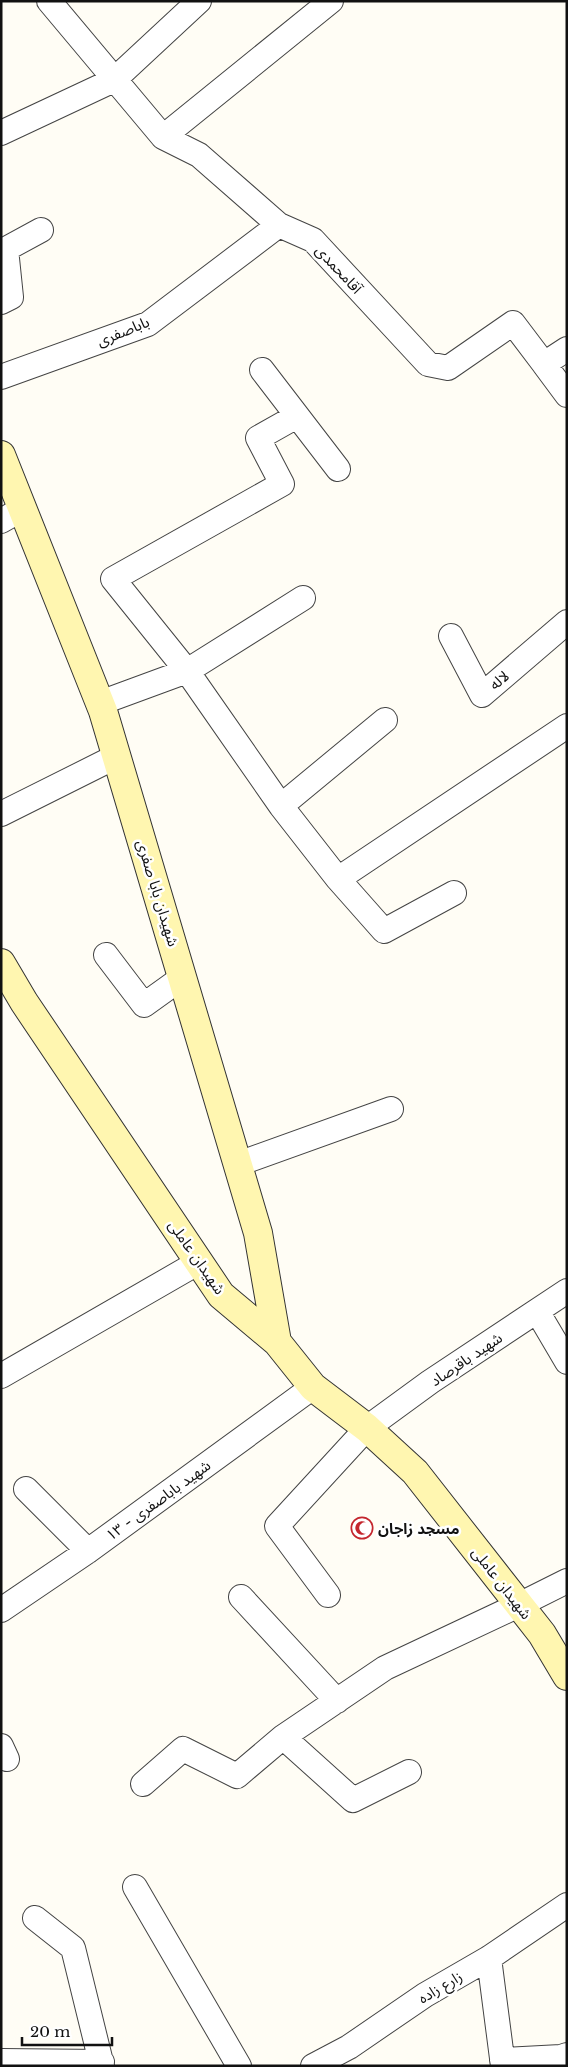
<svg xmlns="http://www.w3.org/2000/svg" width="568" height="2067" viewBox="0 0 568 2067" font-family="'Libre Baskerville','Noto Sans Arabic',serif">
<rect width="100%" height="100%" fill="#fffdf5"/>
<g fill="none" stroke-linecap="round" stroke-linejoin="round">
<!-- street casing -->
<g stroke="#444" stroke-width="26">
<path id="street" d="M49 1 163 137 199 155 279 225 313 240 428 364 448 368 513 323 544 364 567 349
M1 133 114 80 199 1
M163 137 331 1
M1 302 11 297 6 249 41 230
M544 364 567 395
M262 370 338 469
M1 377 148 324 279 225
M297 416 258 438 282 484 113 579 187 671 281 806 338 879 567 726
M1 521 22 509
M451 636 482 695 567 622
M100 703 187 671 303 598
M281 806 385 720
M1 814 117 756
M338 879 384 931 454 893
M106 955 144 1005 183 977
M238 1164 391 1109
M537 1311 567 1362
M1 1376 199 1262
M26 1489 88 1551
M328 1595 277 1526 367 1428 430 1382 567 1291
M241 1597 337 1701
M1 1610 88 1551 313 1387
M283 1737 353 1800 409 1772
M1 1746 7 1759
M143 1784 183 1749 237 1776 283 1737 385 1668 519 1605 567 1581
M135 1887 239 2066
M35 1918 73 1948 102 2066
M489 1958 503 2066
M502 2060 561 2057 567 2055
M1 2061 102 2062
M313 2066 349 2047 425 1995 489 1958 567 1905"/>
</g>
<!-- secondary casing -->
<g stroke="#333" stroke-width="30">
<path id="secondary" d="M1 455 103 711 258 1233 277 1342
M1 963 24 1002 221 1295 277 1342 313 1387 367 1428 415 1472 542 1634 567 1676"/>
</g>
<!-- street -->
<use href="#street" stroke="#fff" stroke-width="24"/>
<!-- secondary -->
<use href="#secondary" stroke="#fff6b0" stroke-width="28"/>
</g>
<!-- icons -->
<defs>
<g id="mosque-ring" transform="scale(1.125)"><circle r="9.5" fill="#fff" stroke="#c4262e" stroke-width="1.5"/><path d="M3.5-4.9A6 6 0 1 0 3.5 4.9A5 5 0 1 1 3.5-4.9Z" fill="#c4262e"/></g>
</defs>
<g fill-rule="evenodd">
<use href="#mosque-ring" x="362" y="1528"/>
</g>
<g text-anchor="middle" dominant-baseline="central" stroke-width="5" stroke-linejoin="round" paint-order="stroke">
<!-- street labels -->
<g font-size="15" fill="#111" stroke="#fff">
<text transform="translate(339 269) rotate(47)">آقامحمدی</text>
<text transform="translate(123 331) rotate(-22)">باباصفری</text>
<text transform="translate(499 680) rotate(-41)">لاله</text>
<text transform="translate(158 893) rotate(73)">شهیدان بابا صفری</text>
<text transform="translate(197 1257) rotate(55)">شهیدان عاملی</text>
<text transform="translate(466 1359) rotate(-34)">شهید باقرصاد</text>
<text transform="translate(158 1500) rotate(-36)">شهید باباصفری - ۱۳</text>
<text transform="translate(502 1583) rotate(52)">شهیدان عاملی</text>
<text transform="translate(440 1987) rotate(-31)">زارع زاده</text>
</g>
<!-- poi labels -->
<g font-size="15" font-weight="bold" fill="#111" stroke="#fff" text-anchor="start">
<text x="378" y="1528">مسجد زاجان</text>
</g>
</g>
<!-- border -->
<rect width="568" height="2067" fill="none" stroke="#111111" stroke-width="5"/>
<!-- scale -->
<path d="M22 2037v8h90v-8" fill="none" stroke="#111111" stroke-width="2.5"/>
<text x="30" y="2037" font-size="15" fill="#111111" stroke="#ffffff" stroke-width="4" paint-order="stroke">20 m</text>
</svg>
